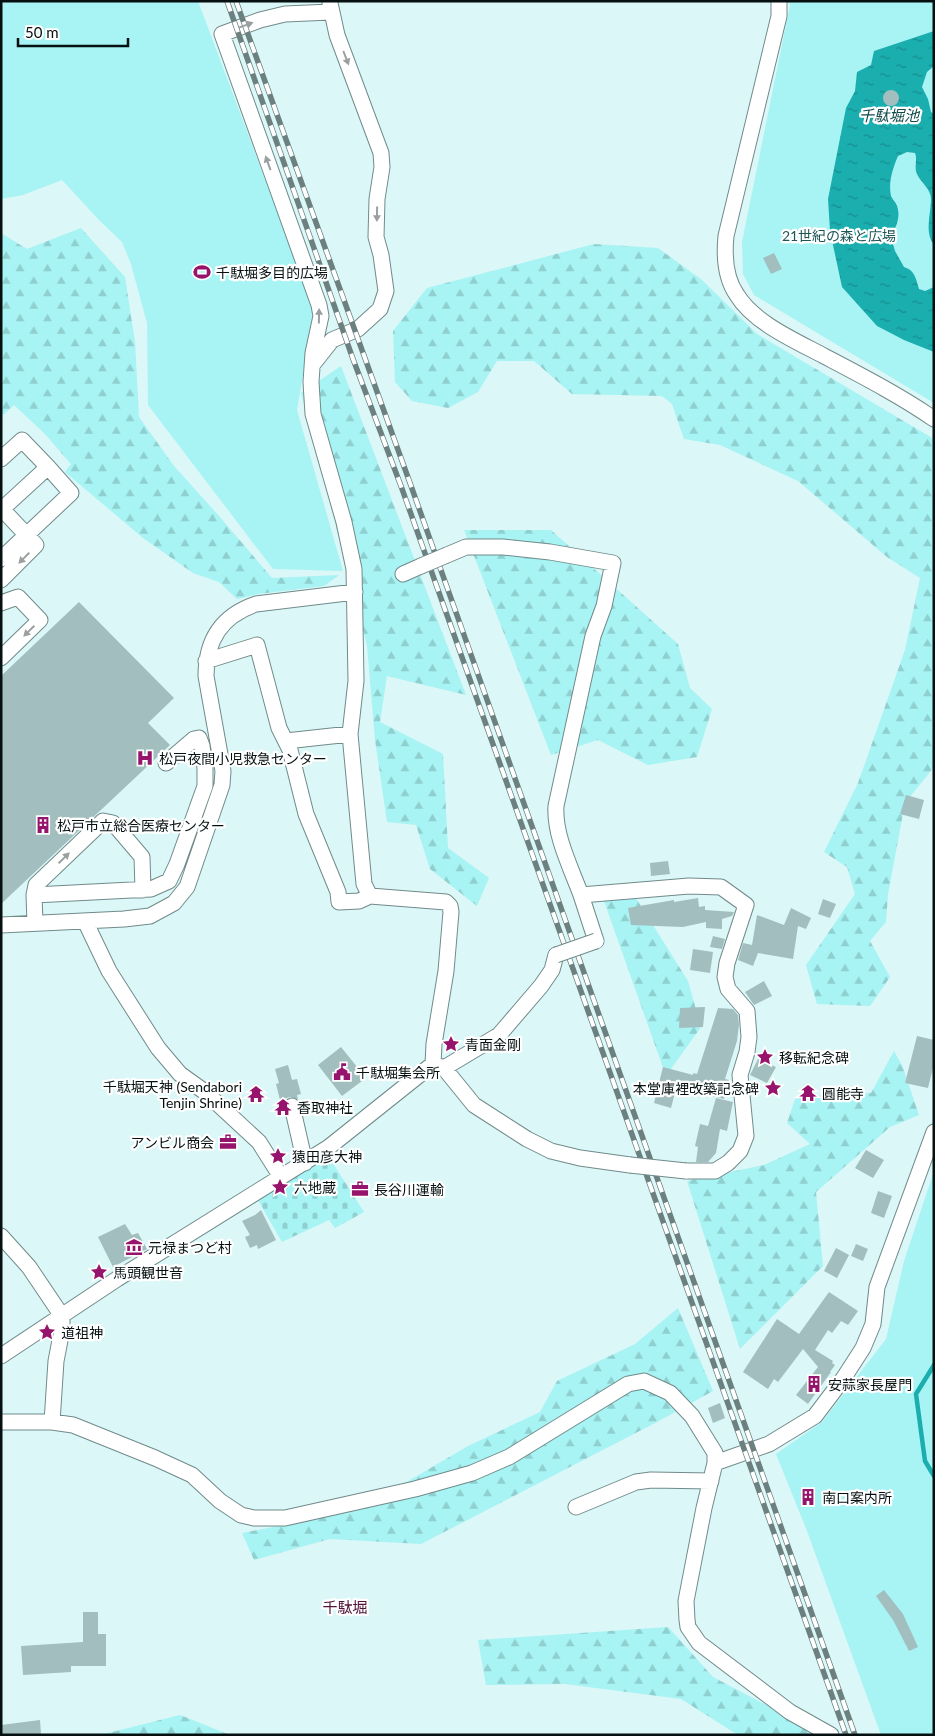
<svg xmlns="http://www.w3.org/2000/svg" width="935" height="1736" viewBox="0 0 935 1736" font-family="Lato,'Noto Sans JP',sans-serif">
<defs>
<pattern id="forest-firs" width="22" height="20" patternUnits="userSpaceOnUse" patternTransform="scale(1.25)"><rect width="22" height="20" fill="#a8f3f3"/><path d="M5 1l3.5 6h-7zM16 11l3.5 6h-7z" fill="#8fcfcf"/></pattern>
<pattern id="cemetery-stones" width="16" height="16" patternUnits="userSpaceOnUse" patternTransform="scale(1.25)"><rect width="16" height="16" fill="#a8f3f3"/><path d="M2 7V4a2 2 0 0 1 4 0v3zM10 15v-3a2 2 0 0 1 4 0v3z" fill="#8fcfcf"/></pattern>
<pattern id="water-ripples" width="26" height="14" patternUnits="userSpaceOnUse" patternTransform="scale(1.25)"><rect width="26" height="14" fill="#1baeaf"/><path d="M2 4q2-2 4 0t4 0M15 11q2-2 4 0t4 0" fill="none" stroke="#168c8d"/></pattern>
</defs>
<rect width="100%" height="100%" fill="#dbf7f7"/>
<!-- forest -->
<path fill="url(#forest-firs)" d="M81 228 125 277 135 342 139 417 174 466 219 516 272 578 339 575 324 586 258 594 237 599 219 582 193 573 143 538 65 472 71 464 45 434 14 405 3 415 1 413V233L27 249Z
M594 244 658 248 702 280 757 334 934 439V767L905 803 888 894 886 922 870 941 890 977 870 1006 817 1004 806 965 855 894 847 867 824 852 858 783 905 650 920 578 887 557 798 481 720 445 684 439 672 404 662 396 572 394 534 361H497L478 392 448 408 412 401 395 382 393 331 427 288Z
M341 366 466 695 387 676 380 722 443 754 448 848 489 878 477 906 430 869 416 825 387 822 375 740 367 645 301 393Z
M464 530H551L678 644 690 688 712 709 697 757 648 765 598 740 551 755Z
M636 898 688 981 701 1027 666 1076 604 901Z
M894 1051 902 1065 919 1115 890 1127 816 1192 823 1266 740 1349 687 1181 764 1165 810 1144 787 1123 795 1099 826 1095 871 1093Z
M678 1308 713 1391 657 1422 421 1544 330 1539 254 1560 242 1533 359 1510 468 1446 540 1412 557 1381 635 1344Z
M668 1627 713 1677 823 1735H738L681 1699 565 1684 486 1685 478 1640Z
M180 1715 230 1735H100Z"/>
<!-- cemetery -->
<path fill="url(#cemetery-stones)" d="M329 1157 364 1212 335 1228 329 1220 282 1242 258 1200Z"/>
<!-- park -->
<path fill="#a8f3f3" d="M1 1H198L314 310 297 410 343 571 273 569 148 405 147 323 131 264 122 242 99 220 62 180 23 195 1 199Z
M788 1H934V403L754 295 743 274 742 242 790 5Z
M934 1171V1735H881L807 1531 776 1454 822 1422 886 1339 904 1261Z"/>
<!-- water -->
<path fill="url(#water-ripples)" d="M934 31V66L927 72 922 87 928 99 931 112 934 114V245C924 232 931 214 931 199 931 190 922 183 918 176 913 168 918 160 915 153L907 152 898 156C893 168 888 182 891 196 892 199 896 202 897 206 901 217 896 227 891 237L895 251 904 267C915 270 916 279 919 289L925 291 934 287V352L904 340 877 326 842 287 830 231 828 199 846 108 855 91 857 72 871 65 874 51Z"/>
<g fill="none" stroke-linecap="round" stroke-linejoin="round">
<!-- stream -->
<path stroke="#1baeaf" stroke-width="4.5" d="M934 1365 916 1394 925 1461 934 1476"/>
</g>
<!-- building -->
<path fill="#a3bebe" d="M883 98a8 8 0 1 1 16 0a8 8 0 1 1-16 0Z
M774 253 782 269 771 274 763 258Z
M79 602 174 698 148 723 170 745 1 904V676Z
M906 795 924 800 919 819 900 814Z
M668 861 670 874 651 876 650 863Z
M698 898 699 907 705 906V910L734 912 732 916 722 919V929L706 928V922L683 927 631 925 628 908 674 900V902Z
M823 899 836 904 830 918 818 914Z
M791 908 811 918 806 929 798 926 793 959 758 953 753 966 738 960 743 943 752 945 757 915 784 925Z
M713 936 725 939 722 949 710 947Z
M693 949 713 952 710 973 690 970Z
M764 981 772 996 754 1005 745 992Z
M705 1007 703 1027 679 1028 680 1008Z
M718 1008 733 1009 738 1015 739 1025 737 1041 725 1079 729 1080 724 1099 705 1094V1092L677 1085 671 1108 654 1103 663 1067 693 1075V1073L697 1074Z
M917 1036 934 1040V1064L928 1088 905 1083Z
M341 1047 366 1078 342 1096 318 1065Z
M758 1059 776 1067 767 1083 750 1075Z
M288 1065 292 1080 297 1079 301 1094 297 1095 298 1099 290 1097 280 1100 276 1084 279 1083 275 1069Z
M716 1098 733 1102 727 1131 720 1129 716 1153 708 1162H696L698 1147 695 1146 700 1124 708 1126Z
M866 1150 884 1160 873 1178 855 1168Z
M878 1191 892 1196 884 1218 871 1213Z
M261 1210 276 1240 258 1249 257 1245 250 1248 245 1237 250 1235 242 1221 255 1215Z
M125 1224 132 1235 138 1233 147 1249 113 1267 98 1237Z
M856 1244 868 1249 863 1261 851 1256Z
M836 1248 849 1255 837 1278 824 1271Z
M829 1292 858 1311 848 1325 841 1321 832 1333 828 1330 815 1350 833 1361 832 1363 835 1365 830 1372H831L808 1404 796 1395 818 1367 803 1349 778 1382 774 1379 768 1389 743 1372 777 1319 799 1334Z
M720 1403 725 1418 713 1423 708 1408Z
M884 1590 903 1614 918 1647 909 1651 893 1620 876 1596Z
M83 1612H98V1634H106V1666H71V1672L23 1675 21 1646 83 1642Z
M40 1720 41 1734 1 1735V1725Z"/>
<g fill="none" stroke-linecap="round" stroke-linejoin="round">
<!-- minor casing -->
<g stroke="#718a8a" stroke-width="17">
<path id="minor" d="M779 1V16L726 236C724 256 725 278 737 295 754 323 796 341 824 356 862 376 899 395 934 419
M313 364 332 340 358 329 380 309 386 291 381 255 376 237 377 199 382 167 381 153 337 35 330 3
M1 459 22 440 48 467 1 510
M1 508 36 545 1 580
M447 555 466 547H503L550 552 613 563 604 606 593 636 556 806C554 835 571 868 581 895
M1 559 71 493 48 467
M403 574 421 566
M1 603 18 597 40 620 1 658
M206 661 257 645 279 728 290 750 306 814 338 892 339 902 359 901 370 896
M286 741 350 734
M34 895 36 885 103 821 113 823 142 857 143 890
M85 921 109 971 158 1048 180 1074 205 1092 259 1142 281 1177
M35 923 34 895 151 889 169 881 177 864 205 786V768L202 746 199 738 194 739 166 763
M1 925 124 919 150 916 174 903 187 887 222 785 223 771 206 676C206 640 221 616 256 604L355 592
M596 941 581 895 689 886 721 887 746 905 727 963 725 977 728 989 747 1011 749 1037 747 1052 740 1075 746 1136 740 1151 728 1163 715 1171H686
M433 1064 444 1068 474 1105 527 1139 551 1151 580 1158 630 1165
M444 1068 499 1035 541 986 552 970 556 955
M292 1106 305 1163
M1 1236 29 1267 62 1316V1330L56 1361 52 1422 73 1425 155 1458 192 1475 220 1501 241 1515 254 1518H285L415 1489 472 1473 509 1457 628 1384 644 1381 670 1393 692 1416 715 1453V1463L704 1508 686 1601 687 1620 688 1627 699 1643 790 1712 831 1735
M1 1356 117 1279 329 1147 433 1064 434 1044 446 971 451 912 450 906 446 902 370 896 364 884 350 734 356 681 354 569 344 522 313 414 311 382 313 353 321 316 319 305 222 34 260 20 285 14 331 12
M1 1422H52
M715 1463 769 1444 815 1416 843 1379 863 1348 873 1324 877 1287 934 1132
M576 1507 636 1482 651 1480 711 1481"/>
</g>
<!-- minor -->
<use href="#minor" stroke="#fff" stroke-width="15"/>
<!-- rail casing -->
<g stroke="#6d8080" stroke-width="5.5">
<path id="rail" d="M227 1 353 359 401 486 846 1735
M236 1 410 483 855 1735"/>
</g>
<!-- rail -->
<use href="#rail" stroke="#fff" stroke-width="4" stroke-dasharray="11" stroke-linecap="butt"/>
<!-- minor-bridge casing -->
<g stroke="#718a8a" stroke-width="17" stroke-linecap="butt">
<path id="minor-bridge" d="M421 566 447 555
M556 955 596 941
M630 1165 686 1171"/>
</g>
<!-- minor-bridge -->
<use href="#minor-bridge" stroke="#fff" stroke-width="15"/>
</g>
<!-- one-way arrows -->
<defs><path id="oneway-solid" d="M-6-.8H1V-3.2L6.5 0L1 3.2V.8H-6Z" transform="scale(1.25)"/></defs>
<g fill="#9b9f9f">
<use href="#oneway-solid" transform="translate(246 25) rotate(-20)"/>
<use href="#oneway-solid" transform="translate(346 58) rotate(69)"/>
<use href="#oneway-solid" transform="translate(268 163) rotate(-110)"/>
<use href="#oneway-solid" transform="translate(377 214) rotate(91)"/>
<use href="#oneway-solid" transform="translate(319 316) rotate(-89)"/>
<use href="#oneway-solid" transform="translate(24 558) rotate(135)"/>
<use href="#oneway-solid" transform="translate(29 631) rotate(136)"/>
<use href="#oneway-solid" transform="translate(64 858) rotate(-44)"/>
</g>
<!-- icons -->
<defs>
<g id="stadium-bare" transform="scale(1.35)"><path d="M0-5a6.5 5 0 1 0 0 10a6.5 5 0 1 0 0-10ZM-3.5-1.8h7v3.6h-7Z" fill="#96146b" stroke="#fff" stroke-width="2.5" paint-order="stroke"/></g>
<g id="hospital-bare" transform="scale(1.35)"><path d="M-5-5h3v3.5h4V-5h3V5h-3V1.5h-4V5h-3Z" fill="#96146b" stroke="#fff" stroke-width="2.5" paint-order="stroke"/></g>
<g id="building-bare" transform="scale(1.35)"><path d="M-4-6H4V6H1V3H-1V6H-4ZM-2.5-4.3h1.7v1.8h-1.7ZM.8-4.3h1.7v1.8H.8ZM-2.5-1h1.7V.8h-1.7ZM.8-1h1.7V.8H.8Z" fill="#96146b" stroke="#fff" stroke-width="2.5" paint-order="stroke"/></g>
<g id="sight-bare" transform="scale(1.35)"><path d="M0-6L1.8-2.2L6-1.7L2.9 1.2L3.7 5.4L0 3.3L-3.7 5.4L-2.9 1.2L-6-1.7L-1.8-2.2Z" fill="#96146b" stroke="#fff" stroke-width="2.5" paint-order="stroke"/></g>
<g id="civic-bare" transform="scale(1.35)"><path d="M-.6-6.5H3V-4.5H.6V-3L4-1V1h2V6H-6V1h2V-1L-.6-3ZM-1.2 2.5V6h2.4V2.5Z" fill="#96146b" stroke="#fff" stroke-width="2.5" paint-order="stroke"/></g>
<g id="temple-bare" transform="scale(1.35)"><path d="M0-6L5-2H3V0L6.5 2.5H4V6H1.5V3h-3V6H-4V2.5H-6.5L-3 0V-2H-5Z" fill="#96146b" stroke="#fff" stroke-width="2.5" paint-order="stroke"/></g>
<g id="office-bare" transform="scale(1.35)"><path d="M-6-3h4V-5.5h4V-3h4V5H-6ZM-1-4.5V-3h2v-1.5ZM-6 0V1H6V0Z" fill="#96146b" stroke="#fff" stroke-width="2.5" paint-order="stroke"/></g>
<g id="museum-bare" transform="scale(1.35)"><path d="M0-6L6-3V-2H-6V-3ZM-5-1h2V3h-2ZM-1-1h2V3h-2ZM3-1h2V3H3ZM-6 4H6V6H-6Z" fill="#96146b" stroke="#fff" stroke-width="2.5" paint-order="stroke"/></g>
</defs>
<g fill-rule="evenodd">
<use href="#stadium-bare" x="202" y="272"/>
<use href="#hospital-bare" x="145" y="758"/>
<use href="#building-bare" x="43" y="825"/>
<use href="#sight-bare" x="451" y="1044"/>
<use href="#sight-bare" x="765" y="1057"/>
<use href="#civic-bare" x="342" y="1072"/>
<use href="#sight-bare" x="773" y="1088"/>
<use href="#temple-bare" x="808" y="1093"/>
<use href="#temple-bare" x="256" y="1094"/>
<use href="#temple-bare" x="283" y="1107"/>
<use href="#office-bare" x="228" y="1142"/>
<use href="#sight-bare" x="278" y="1156"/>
<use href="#sight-bare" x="280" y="1187"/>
<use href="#office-bare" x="360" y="1189"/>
<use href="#museum-bare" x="134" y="1247"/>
<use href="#sight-bare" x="99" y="1272"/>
<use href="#sight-bare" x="47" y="1332"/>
<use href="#building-bare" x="814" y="1384"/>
<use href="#building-bare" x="808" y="1497"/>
</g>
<g text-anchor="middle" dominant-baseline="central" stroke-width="4.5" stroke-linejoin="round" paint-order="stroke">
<!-- park labels -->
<g font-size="14" fill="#1e5555" stroke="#fff">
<text x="839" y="235">21世紀の森と広場</text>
</g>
<!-- poi labels -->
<g font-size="14" fill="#061010" stroke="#fff" text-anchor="start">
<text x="216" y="272">千駄堀多目的広場</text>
<text x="159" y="758">松戸夜間小児救急センター</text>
<text x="57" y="825">松戸市立総合医療センター</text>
<text x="465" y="1044">青面金剛</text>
<text x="779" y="1057">移転紀念碑</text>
<text x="356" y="1072">千駄堀集会所</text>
<text x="242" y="1086" text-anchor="end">千駄堀天神 (Sendabori<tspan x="242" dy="16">Tenjin Shrine)</tspan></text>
<text x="759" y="1088" text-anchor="end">本堂庫裡改築記念碑</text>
<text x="822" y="1093">圓能寺</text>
<text x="297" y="1107">香取神社</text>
<text x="214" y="1142" text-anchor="end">アンビル商会</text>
<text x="292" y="1156">猿田彦大神</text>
<text x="294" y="1187">六地蔵</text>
<text x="374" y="1189">長谷川運輸</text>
<text x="148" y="1247">元禄まつど村</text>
<text x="113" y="1272">馬頭観世音</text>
<text x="61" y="1332">道祖神</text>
<text x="828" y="1384">安蒜家長屋門</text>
<text x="822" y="1497">南口案内所</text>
</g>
<!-- water labels -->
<g font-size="15" font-style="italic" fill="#104a4a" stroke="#fff">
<text x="889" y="115">千駄堀池</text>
</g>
<!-- neighbourhood labels -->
<g font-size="15" fill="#51153a" stroke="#fff">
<text x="345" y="1607">千駄堀</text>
</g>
</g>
<!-- border -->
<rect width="935" height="1736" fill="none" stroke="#061010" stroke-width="5"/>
<!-- scale -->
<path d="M18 38v8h110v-8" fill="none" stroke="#061010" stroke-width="2.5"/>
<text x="25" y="38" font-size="15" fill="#061010" stroke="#ffffff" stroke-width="4" paint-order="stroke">50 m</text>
</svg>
